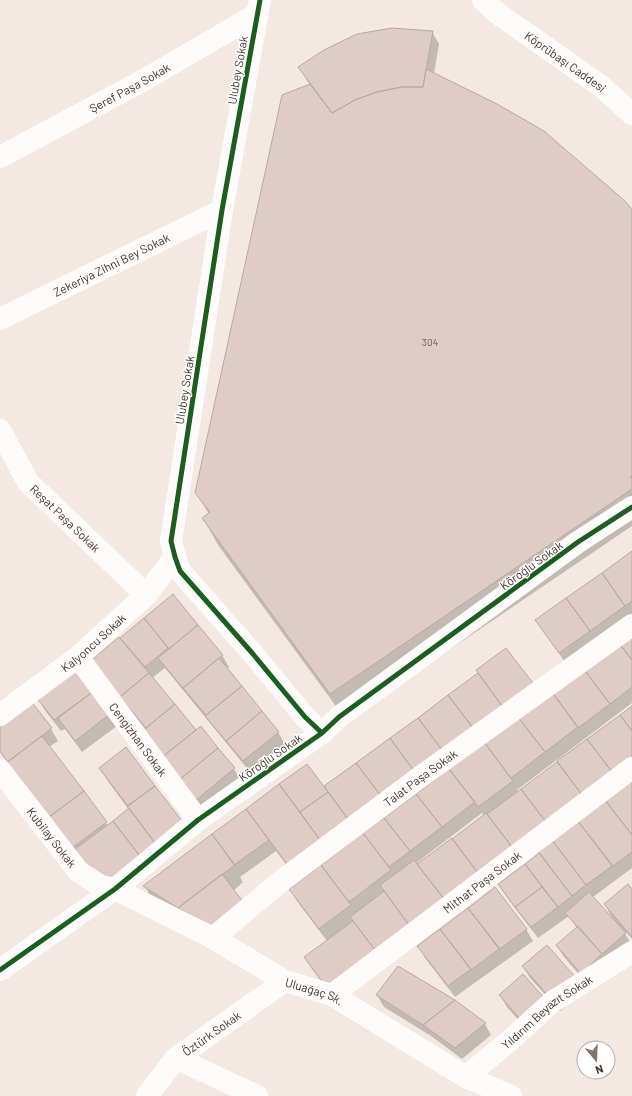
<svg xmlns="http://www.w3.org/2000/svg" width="632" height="1096" viewBox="0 0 632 1096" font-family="Barlow,sans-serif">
<rect width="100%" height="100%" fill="#f4e9e2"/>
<!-- shadow -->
<path fill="#0003" fill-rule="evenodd" d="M432 32 439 44 434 74 632 210V526L346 720 218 545 203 518 209 514 196 493 310 85 299 67Z
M632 552V617L566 664 537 620Z
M173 596 222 655 229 667 226 669 278 732 285 744 250 772 165 668 152 678 196 731 234 769 241 780 203 811 146 730 89 663Z
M632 634V703L517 790 519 792 632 708V774L334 998 312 969 305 958 327 941 297 901 290 889ZM482 813 484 816 417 866 415 864Z
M76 669 117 726 82 752 65 729 61 731 44 709 38 698Z
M479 673 532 684 294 875 276 851 240 877 243 882 233 891 219 938 154 903 145 886 307 765 324 788Z
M30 701 51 729 58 741 49 747 108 826 129 810 107 780 100 768 185 826 91 879 0 752V723Z
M632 780V868L593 897 614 921 605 905 632 891V939L625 931 624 932 632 945 588 985 564 957 557 946 577 928 569 916 538 938 506 896 499 884 540 853 539 851Z
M495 889 526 929 533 941 455 997 425 958 419 946Z
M524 967 583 991 560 1011 530 978Z
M523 976 530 1033 507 1007 500 995Z
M377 995 485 1024 491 1035 462 1059 431 1036 384 1007Z"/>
<!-- building -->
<path fill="#e0ccc6" stroke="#b6aaa6" d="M392 28 433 31 423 87H402L377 92 355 100 332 113 298 67 324 50 357 34Z
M426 69 497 104 544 131 625 201 632 209V475L630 477 632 479V489L330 694 202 518 210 512 195 493 282 95 310 84 332 113 355 100 377 92 402 87H423Z
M632 551V601L625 606 602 573Z
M602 573 625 606 590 631 566 598Z
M173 594 198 625 169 649 144 618Z
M566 598 590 631 559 653 535 620Z
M144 618 168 648 145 667 120 638Z
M198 625 223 655 183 688 158 658Z
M632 632V660L618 642Z
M119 637 149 673 117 699 88 663Z
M618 642 632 660V687L610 704 583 668Z
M506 648 533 683 502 706 476 670Z
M219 658 242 686 206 715 183 688Z
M76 667 94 691 54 720 36 697Z
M583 668 610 704 578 728 552 692Z
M149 673 175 704 146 728 120 697Z
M478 673 502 706 473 728 448 695Z
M242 686 262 711 226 741 205 716Z
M94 691 111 713 75 741 58 718Z
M552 692 578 727 545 752 518 717Z
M448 695 473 728 442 750 418 718Z
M30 700 52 728 8 762 0 751V722Z
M175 704 196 730 161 758 140 733Z
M632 706V731L620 715Z
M262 711 279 732 243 761 226 741Z
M620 715 632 731V757L612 772 587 739Z
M518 717 545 752 511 778 484 742Z
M418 718 442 750 414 771 390 738Z
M201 726 218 748 179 780 161 758Z
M42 736 84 791 49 817 7 762Z
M390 738 414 771 381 796 356 763Z
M587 739 612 772 582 795 557 761Z
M484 742 513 781 478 807 449 769Z
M126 747 155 786 128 806 99 768Z
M218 748 235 768 196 800 179 780Z
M557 762 582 795 546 822 521 789Z
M356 763 381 796 348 819 324 786Z
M307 764 328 792 300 812 279 784Z
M449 769 475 802 442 827 416 794Z
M632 780V835L605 800Z
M279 784 320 840 287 864 246 809Z
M155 786 186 826 158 847 127 806Z
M521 789 546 822 512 847 487 814Z
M84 791 107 822 72 848 49 817Z
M328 792 348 819 320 840 300 812Z
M416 794 442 827 410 851 384 818Z
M605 800 632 835V852L613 866 578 821Z
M129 808 158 847 142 859 113 821Z
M246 809 269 840 234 865 212 834Z
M486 813 512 847 478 873 452 839Z
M384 818 410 851 389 867 363 833Z
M113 821 142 859 114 880 83 867 71 852Z
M578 821 612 866 586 885 552 840Z
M363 833 391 870 349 902 321 865Z
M212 834 235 865 178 908 143 886Z
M452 838 478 873 444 899 417 864Z
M552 840 586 885 572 896 538 851Z
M539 853 572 896 558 907 525 864Z
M414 860 444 899 409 925 380 885Z
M525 864 542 887 515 907 498 884Z
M321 865 351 905 319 929 289 889Z
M222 874 244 903 212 927 178 908Z
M628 884 632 889V937L604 904Z
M495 887 527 929 500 949 468 908Z
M542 887 558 907 531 927 515 907Z
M384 891 409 925 375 950 350 917Z
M589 892 626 933 602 954 565 913Z
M468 908 499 949 471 970 440 929Z
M353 921 375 950 326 987 304 957Z
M578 926 602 954 581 974 556 945Z
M440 929 471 969 448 986 417 946Z
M547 945 577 979 552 1000 522 966Z
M398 966 455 1000 423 1025 376 995Z
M523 974 547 1001 523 1022 499 995Z
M455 1000 486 1023 455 1048 423 1025Z"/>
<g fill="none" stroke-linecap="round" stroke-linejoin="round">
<!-- minor -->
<g stroke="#fdfcfb" stroke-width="22">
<path d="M260 0 222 210 171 541 175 557 180 571 253 654 305 717 322 733"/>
<path id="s1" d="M483 0 497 13 601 86 632 114"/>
<path id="s2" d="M0 157 144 80 257 14"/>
<path id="s3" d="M0 319 222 210"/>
<path id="s4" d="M0 430 28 482 146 595"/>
<path id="s5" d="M78 657 198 820"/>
<path id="s6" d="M0 715 78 657 146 595 175 557"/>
<path id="s7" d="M0 770 79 872 101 886 115 889 213 938 285 981 332 995 466 1077 511 1096"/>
<path id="s8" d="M213 938 280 882 420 777 632 625"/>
<path d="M0 970 115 889 198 820 322 733 339 717 578 542 632 507"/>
<path id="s9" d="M332 995 632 768"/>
<path d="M176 1058 257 1096"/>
<path id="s10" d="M466 1077 515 1036 552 1002 632 952"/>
<path id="s11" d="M147 1096 176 1058 285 981"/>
</g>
<!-- cycleway casing -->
<g stroke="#fff" stroke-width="8">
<path id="cycleway" d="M260 0 222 210 171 541 175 557 180 571 253 654 305 717 322 733
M0 970 115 889 198 820 322 733 339 717 578 542 632 507"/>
</g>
<!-- cycleway -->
<use href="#cycleway" stroke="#1b5e20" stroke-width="5"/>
</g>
<g text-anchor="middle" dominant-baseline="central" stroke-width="3" stroke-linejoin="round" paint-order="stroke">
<!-- number labels -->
<g font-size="10" fill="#695952">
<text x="430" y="342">304</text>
</g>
<!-- street labels -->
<g font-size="12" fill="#41332b" stroke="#fff">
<text stroke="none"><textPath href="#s1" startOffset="103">Köprübaşı Caddesi</textPath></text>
<text transform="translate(237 70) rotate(-80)">Ulubey Sokak</text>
<text stroke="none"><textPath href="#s2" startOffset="147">Şeref Paşa Sokak</textPath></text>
<text stroke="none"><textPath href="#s3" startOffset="124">Zekeriya Zihni Bey Sokak</textPath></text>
<text transform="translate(184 390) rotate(-81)">Ulubey Sokak</text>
<text stroke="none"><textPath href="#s4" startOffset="111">Reşat Paşa Sokak</textPath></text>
<text transform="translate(531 565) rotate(-36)">Köroğlu Sokak</text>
<text stroke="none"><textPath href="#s6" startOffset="118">Kalyoncu Sokak</textPath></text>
<text stroke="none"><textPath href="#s5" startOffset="102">Cengizhan Sokak</textPath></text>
<text transform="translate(270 757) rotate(-35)">Köroğlu Sokak</text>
<text stroke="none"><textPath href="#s8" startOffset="262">Talat Paşa Sokak</textPath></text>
<text stroke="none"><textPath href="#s7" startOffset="85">Kubilay Sokak</textPath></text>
<text stroke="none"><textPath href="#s9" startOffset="188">Mithat Paşa Sokak</textPath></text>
<text stroke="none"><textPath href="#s7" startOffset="394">Uluağaç Sk.</textPath></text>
<text stroke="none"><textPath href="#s10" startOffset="104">Yıldırım Beyazıt Sokak</textPath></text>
<text stroke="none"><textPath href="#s11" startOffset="91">Öztürk Sokak</textPath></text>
</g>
</g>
<!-- north arrow -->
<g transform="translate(596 1060) rotate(161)"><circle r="19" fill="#ffffff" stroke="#b3adaa"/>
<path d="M0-3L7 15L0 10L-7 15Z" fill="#80736b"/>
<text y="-6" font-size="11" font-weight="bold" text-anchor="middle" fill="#41332b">N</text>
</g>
</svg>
